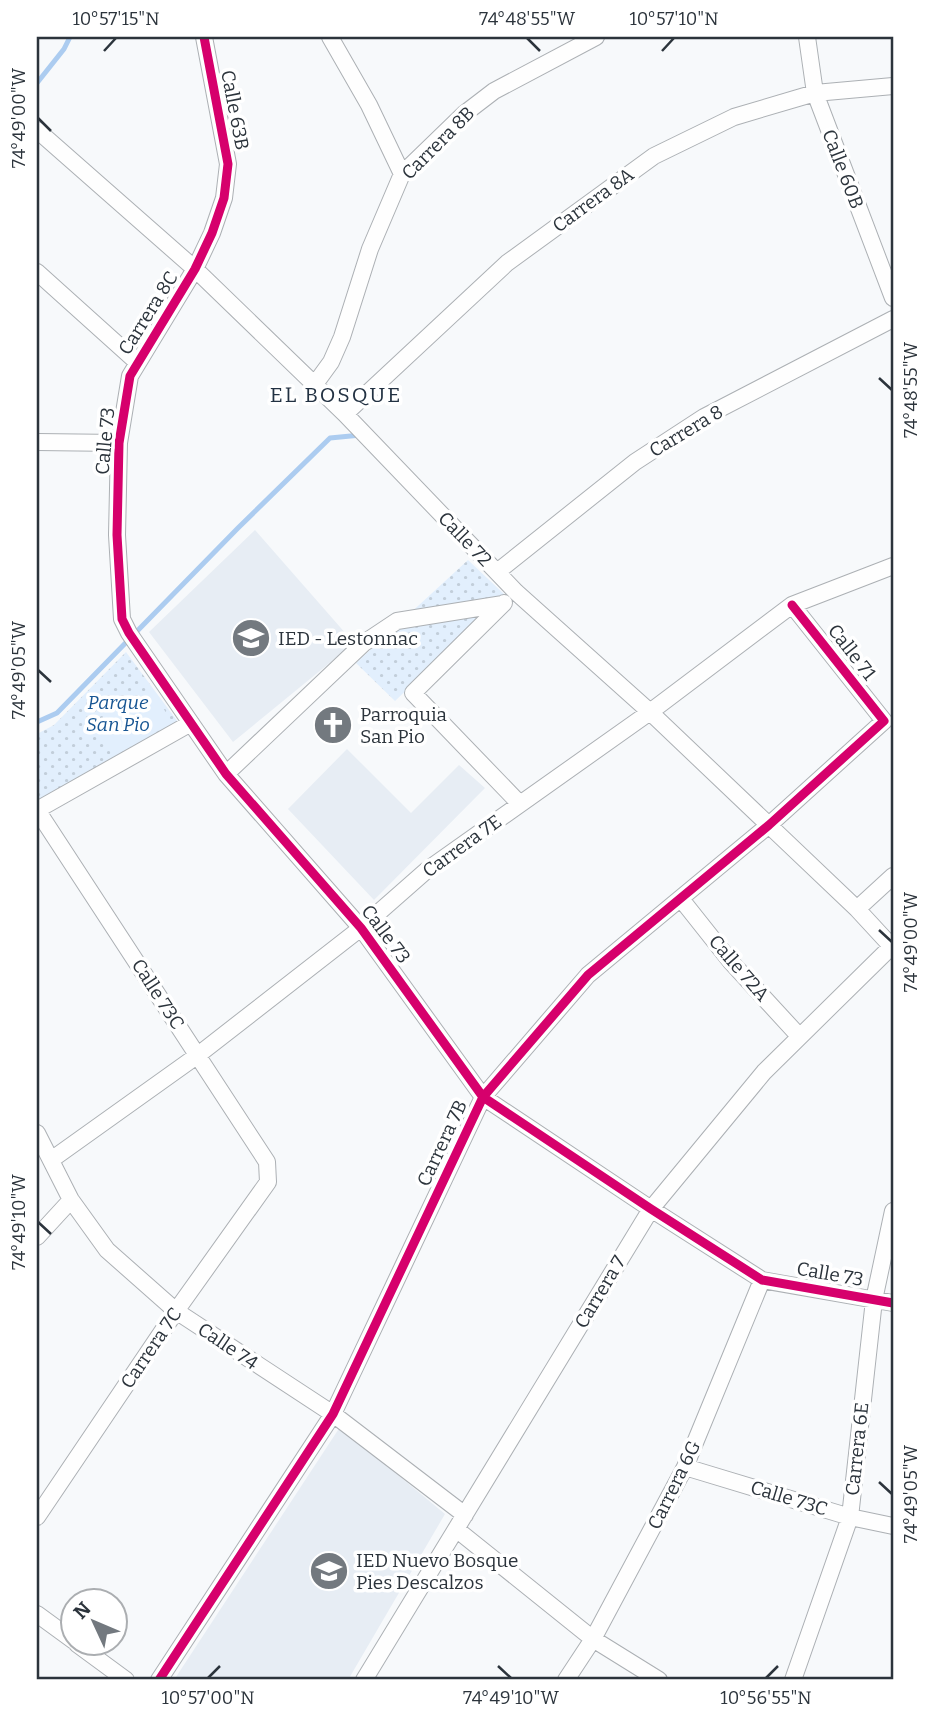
<svg xmlns="http://www.w3.org/2000/svg" width="930" height="1717" viewBox="0 0 930 1717" font-family="Bitter,serif">
<defs>
<pattern id="park-dots" width="8" height="8" patternUnits="userSpaceOnUse" patternTransform="scale(1.75)"><rect width="8" height="8" fill="#e2effd"/><path d="M2 2h.1M6 6h.1" fill="none" stroke="#c2ceda" stroke-width="1.8" stroke-linecap="round"/></pattern>
</defs>
<rect width="100%" height="100%" fill="#f7f9fb"/>
<!-- built -->
<path fill="#e7edf4" d="M255 530 354 643 233 742 149 632Z
M347 749 411 813 459 765 485 788 374 900 288 809Z
M340 1427 445 1514 348 1680H174Z"/>
<!-- park -->
<path fill="url(#park-dots)" d="M468 560 505 595 395 701 356 663Z
M126 652 178 722 37 805V734L54 725Z"/>
<!-- pitch -->
<path fill="#e2effd" d="M152 689 172 723 113 757 94 723Z"/>
<g fill="none" stroke-linecap="round" stroke-linejoin="round">
<!-- stream -->
<path stroke="#acccf0" stroke-width="5" d="M37 83 64 49 70 37
M37 722 57 713 238 528 330 438 361 435"/>
<!-- minor casing -->
<g stroke="#acb0b4" stroke-width="18">
<path id="minor" d="M204 37 228 164 224 198 212 233 195 269 130 376 119 443 117 535 122 619 129 633 226 774 361 928 483 1097 651 1209 762 1280 893 1303
M330 37 369 105 402 174
M807 37 815 93 893 298
M37 130 195 269 345 414 516 592 650 712 857 909 893 948
M37 272 137 362
M315 384 331 362 342 337 370 249 402 174 464 114 494 91 596 37
M345 414 507 263 654 156 734 117 815 93 893 86
M37 442 119 443
M497 572 635 462 704 417 893 319
M504 603 413 693 520 804
M226 774 364 643 397 621 503 604
M37 810 267 1162 268 1182 176 1311 37 1517
M37 810 191 723
M681 899 731 962 799 1036
M857 909 893 876
M37 1133 71 1200 107 1250 176 1311 333 1414 465 1515
M51 1160 198 1055 361 928 427 870 650 712 792 605 893 566
M37 1237 71 1200
M685 1467 850 1517 893 1526
M456 1529 593 1639 659 1680
M37 1614 74 1641
M77 1644 126 1680
M159 1680 333 1414 483 1097 588 975 769 825 884 721 792 605
M364 1680 651 1209 764 1072 892 946
M566 1680 593 1639 685 1467 762 1280
M793 1680 850 1517 874 1300 893 1211"/>
</g>
<!-- minor -->
<use href="#minor" stroke="#fefefe" stroke-width="16"/>
<!-- cycleway casing -->
<g stroke="#fff" stroke-width="13">
<path id="cycleway" d="M204 37 228 164 224 198 212 233 195 269 130 376 119 443 117 535 122 619 129 633 226 774 361 928 483 1097 651 1209 762 1280 893 1303
M159 1680 333 1414 483 1097 588 975 769 825 884 721 792 605"/>
</g>
<!-- cycleway -->
<use href="#cycleway" stroke="#d6006c" stroke-width="9"/>
</g>
<!-- ticks -->
<path fill="none" stroke="#2c343c" stroke-width="2.5" d="M527 38 540 51M104 51 116 38M662 51 674 38M38 118 51 131M879 378 892 390M38 670 51 682M879 930 892 942M38 1222 51 1234M879 1482 892 1494M498 1666 511 1678M208 1678 220 1666M766 1678 778 1666"/>
<!-- icons -->
<defs>
<g id="school-disc" transform="scale(2.0125)"><circle r="9.5" fill="#73797f" stroke="#fff"/><path d="M0-5L7-2L0 1L-7-2ZM-4 1L0 2.5L4 1V4Q0 6-4 4Z" fill="#fff"/></g>
<g id="church-disc" transform="scale(2.0125)"><circle r="9.5" fill="#73797f" stroke="#fff"/><path d="M-1.2-6h2.4v3.5h3.3v2.4h-3.3V6h-2.4V-.1h-3.3v-2.4h3.3Z" fill="#fff"/></g>
</defs>
<g fill-rule="evenodd">
<use href="#school-disc" x="251" y="638"/>
<use href="#church-disc" x="333" y="725"/>
<use href="#school-disc" x="329" y="1571"/>
</g>
<g text-anchor="middle" dominant-baseline="central" stroke-width="7" stroke-linejoin="round" paint-order="stroke">
<!-- street labels -->
<g font-size="19" fill="#2c343c" stroke="#fff">
<text transform="translate(235 110) rotate(79)">Calle 63B</text>
<text transform="translate(438 143) rotate(-45)">Carrera 8B</text>
<text transform="translate(843 169) rotate(69)">Calle 60B</text>
<text transform="translate(593 200) rotate(-36)">Carrera 8A</text>
<text transform="translate(148 313) rotate(-58)">Carrera 8C</text>
<text transform="translate(686 431) rotate(-31)">Carrera 8</text>
<text transform="translate(105 441) rotate(-85)">Calle 73</text>
<text transform="translate(465 539) rotate(46)">Calle 72</text>
<text transform="translate(852 652) rotate(52)">Calle 71</text>
<text transform="translate(462 846) rotate(-36)">Carrera 7E</text>
<text transform="translate(386 934) rotate(53)">Calle 73</text>
<text transform="translate(739 968) rotate(49)">Calle 72A</text>
<text transform="translate(158 994) rotate(57)">Calle 73C</text>
<text transform="translate(442 1143) rotate(-65)">Carrera 7B</text>
<text transform="translate(830 1274) rotate(10)">Calle 73</text>
<text transform="translate(600 1292) rotate(-59)">Carrera 7</text>
<text transform="translate(228 1346) rotate(34)">Calle 74</text>
<text transform="translate(151 1348) rotate(-56)">Carrera 7C</text>
<text transform="translate(857 1449) rotate(-84)">Carrera 6E</text>
<text transform="translate(674 1485) rotate(-64)">Carrera 6G</text>
<text transform="translate(789 1498) rotate(17)">Calle 73C</text>
</g>
<!-- poi labels -->
<g font-size="19" fill="#2c343c" stroke="#fff" text-anchor="start">
<text x="278" y="638">IED - Lestonnac</text>
<text x="360" y="714">Parroquia<tspan x="360" dy="22">San Pio</tspan></text>
<text x="356" y="1560">IED Nuevo Bosque<tspan x="356" dy="22">Pies Descalzos</tspan></text>
</g>
<!-- park labels -->
<g font-size="19" font-style="italic" fill="#175593" stroke="#fff">
<text x="118" y="702">Parque<tspan x="118" dy="22">San Pio</tspan></text>
</g>
<!-- neighbourhood labels -->
<g font-size="21" letter-spacing="2" fill="#223142" stroke="#fff">
<text x="336" y="395">EL BOSQUE</text>
</g>
</g>
<!-- border -->
<rect width="930" height="1717" fill="none" stroke="#ffffff" stroke-width="77"/>
<!-- north arrow -->
<g transform="translate(94 1622) rotate(314)"><circle r="33" fill="#ffffff" stroke="#abaeb1" stroke-width="2"/>
<path d="M0-5L12 26L0 18L-12 26Z" fill="#73797f"/>
<text y="-10" font-size="19" font-weight="bold" text-anchor="middle" fill="#2c343c">N</text>
</g>
<rect x="38" y="38" width="854" height="1640" fill="none" stroke="#2c343c" stroke-width="2.5"/>
<g font-size="18" text-anchor="middle" fill="#2c343c">
<text x="116" y="25">10°57'15"N</text>
<text x="527" y="25">74°48'55"W</text>
<text x="674" y="25">10°57'10"N</text>
<text transform="translate(19 118) rotate(-90)" y="6">74°49'00"W</text>
<text transform="translate(911 390) rotate(-90)" y="6">74°48'55"W</text>
<text transform="translate(19 670) rotate(-90)" y="6">74°49'05"W</text>
<text transform="translate(911 942) rotate(-90)" y="6">74°49'00"W</text>
<text transform="translate(19 1222) rotate(-90)" y="6">74°49'10"W</text>
<text transform="translate(911 1494) rotate(-90)" y="6">74°49'05"W</text>
<text x="208" y="1704">10°57'00"N</text>
<text x="511" y="1704">74°49'10"W</text>
<text x="766" y="1704">10°56'55"N</text>
</g>
</svg>
